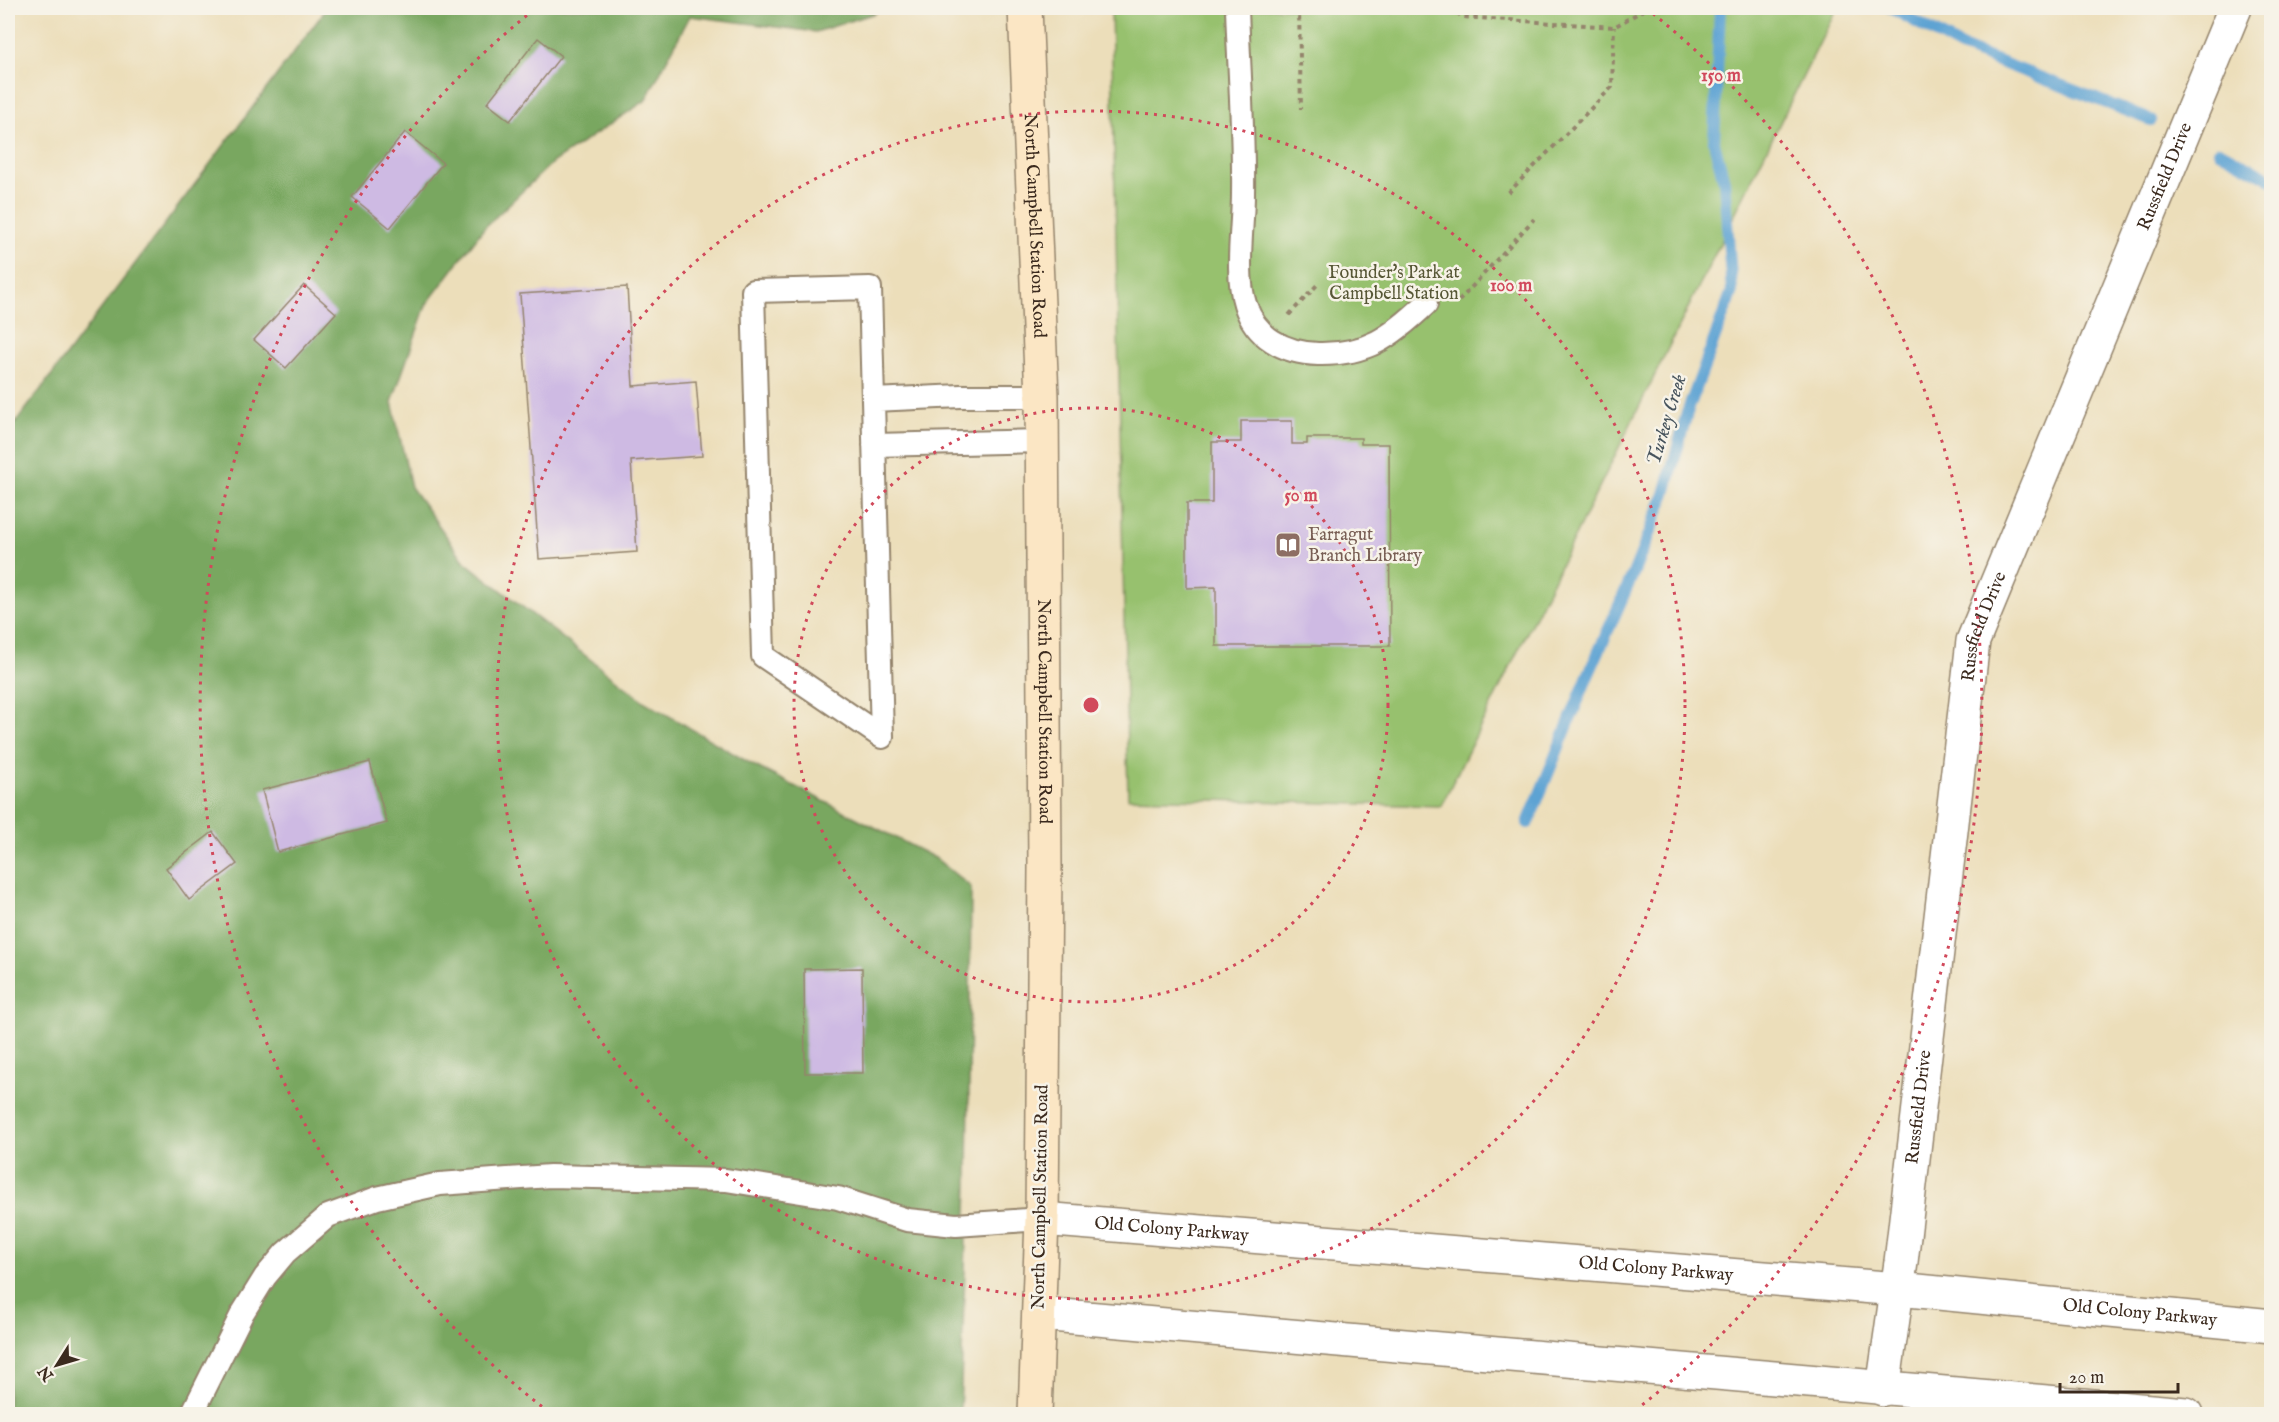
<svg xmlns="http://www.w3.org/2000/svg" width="2279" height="1422" viewBox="0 0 2279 1422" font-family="'IM FELL English',serif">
<rect width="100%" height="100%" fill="#f7f3e8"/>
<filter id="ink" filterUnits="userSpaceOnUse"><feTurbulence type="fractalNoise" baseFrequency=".0167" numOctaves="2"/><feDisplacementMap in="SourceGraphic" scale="12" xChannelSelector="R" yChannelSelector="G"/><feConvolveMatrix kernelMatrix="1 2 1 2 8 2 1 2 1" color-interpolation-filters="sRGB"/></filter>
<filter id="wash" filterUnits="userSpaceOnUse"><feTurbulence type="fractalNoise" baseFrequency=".008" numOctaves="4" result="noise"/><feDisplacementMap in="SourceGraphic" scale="24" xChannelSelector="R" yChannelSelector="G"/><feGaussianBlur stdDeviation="1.35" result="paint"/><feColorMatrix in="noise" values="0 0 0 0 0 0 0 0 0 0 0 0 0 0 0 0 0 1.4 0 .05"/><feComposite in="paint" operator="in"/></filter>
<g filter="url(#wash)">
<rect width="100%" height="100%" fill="#ecdeba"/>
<!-- green -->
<path fill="#97c16e" stroke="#697646" stroke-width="1.5" d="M1111 8H1837L1441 806 1128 798Z"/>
<!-- forest -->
<path fill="#79a761" stroke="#5a6840" stroke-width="1.5" d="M327 8H882L875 13 816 32 690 16 645 101 553 162 484 228 426 305 392 402 411 487 465 562 645 702 753 765 935 858 971 887 968 1184 960 1414H8V433Z"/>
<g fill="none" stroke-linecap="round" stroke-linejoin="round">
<!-- stream -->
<path stroke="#5da3d3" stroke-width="12" d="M1891 8 1961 47 2151 120
M2219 151 2272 180
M1528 823 1587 678 1633 574 1665 494 1687 413 1732 291 1724 181 1714 142 1720 8"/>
</g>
<g id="blocks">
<!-- building -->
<path fill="#cebae3" d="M538 38 561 56 510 121 487 103Z
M405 132 443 163 390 228 352 197Z
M304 285 336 313 286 368 254 340Z
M627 287 633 386 696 381 702 456 631 461 637 552 539 559 520 294Z
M1241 421H1292V444H1307V438H1361V444H1389L1390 646H1216V587L1187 588V503H1212V442H1241Z
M370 762 387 823 278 852 262 790Z
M213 832 237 864 189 900 166 868Z
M862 968 863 1073H805L804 969Z"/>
</g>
</g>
<g filter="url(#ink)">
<use href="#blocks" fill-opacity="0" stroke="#94846c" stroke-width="1.5"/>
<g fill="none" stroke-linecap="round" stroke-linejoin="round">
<!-- lane casing -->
<g stroke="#94846c" stroke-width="26">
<path id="lane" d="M1237 8C1239 70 1244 132 1243 194 1243 227 1235 273 1245 304 1255 337 1284 353 1318 354 1367 355 1391 337 1426 304
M870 288 882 737 763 656 753 291Z
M873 400 961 396H1042
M874 445 1041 441
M192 1414 242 1314 265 1277 285 1253 328 1216 377 1198 440 1184 550 1176 726 1180 838 1198 907 1220 956 1225 1042 1219"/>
</g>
<!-- street casing -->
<g stroke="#94846c" stroke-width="36">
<g id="street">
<path id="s1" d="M1042 1219 1898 1289 2272 1326"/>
<path d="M1040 1314 2186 1414"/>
<path id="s2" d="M1883 1389 1901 1262 1973 641 2235 8"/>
</g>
</g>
<!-- secondary casing -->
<g stroke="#94846c" stroke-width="36">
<g id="secondary">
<path id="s3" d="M1025 8 1042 396 1045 867 1042 1219 1035 1414"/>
</g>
</g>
<!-- path -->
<path stroke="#94846c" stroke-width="4" stroke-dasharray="4.5 4.5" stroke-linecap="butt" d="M1299 8 1301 109
M1449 8 1463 17 1614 27 1647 8
M1508 193 1612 87 1614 27
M1459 301 1534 219
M1289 315 1318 284"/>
<!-- lane -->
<use href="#lane" stroke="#fff" stroke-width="22"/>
<!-- street -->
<use href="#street" stroke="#fff" stroke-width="33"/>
<!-- secondary -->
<use href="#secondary" stroke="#fbe6c4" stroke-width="33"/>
</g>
</g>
<!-- distance rings -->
<g fill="none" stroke="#d1495b" stroke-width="3" stroke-dasharray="3 6">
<circle cx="1091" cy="705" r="297"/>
<circle cx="1091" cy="705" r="594"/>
<path d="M549 1412A891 891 0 0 1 536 8M1646 8A891 891 0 0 1 1633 1412"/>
</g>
<!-- icons -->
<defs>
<g id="library-square" transform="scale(1.35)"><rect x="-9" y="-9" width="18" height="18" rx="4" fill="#8d6e63" stroke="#f7f3e8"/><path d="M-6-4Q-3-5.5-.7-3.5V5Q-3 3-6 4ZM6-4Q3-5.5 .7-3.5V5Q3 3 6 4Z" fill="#fff"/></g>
</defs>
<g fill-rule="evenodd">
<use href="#library-square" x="1288" y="545"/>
</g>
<g text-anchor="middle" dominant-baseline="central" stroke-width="5" stroke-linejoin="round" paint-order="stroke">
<!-- street labels -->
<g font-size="18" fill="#3b2a1e" stroke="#f7f3e8">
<text stroke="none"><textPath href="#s2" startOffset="1256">Russfield Drive</textPath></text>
<text stroke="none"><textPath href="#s3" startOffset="218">North Campbell Station Road</textPath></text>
<text stroke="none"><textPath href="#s2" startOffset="770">Russfield Drive</textPath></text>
<text stroke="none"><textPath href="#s3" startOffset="704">North Campbell Station Road</textPath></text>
<text stroke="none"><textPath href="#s2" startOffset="284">Russfield Drive</textPath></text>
<text transform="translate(1041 1197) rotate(-89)">North Campbell Station Road</text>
<text stroke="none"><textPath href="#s1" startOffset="130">Old Colony Parkway</textPath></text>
<text stroke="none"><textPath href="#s1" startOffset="616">Old Colony Parkway</textPath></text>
<text stroke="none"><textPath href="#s1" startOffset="1102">Old Colony Parkway</textPath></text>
</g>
<!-- park labels -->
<g font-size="18" fill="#575736" stroke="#f7f3e8">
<text x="1394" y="273">Founder's Park at<tspan x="1394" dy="21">Campbell Station</tspan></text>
</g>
<!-- education labels -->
<g font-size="18" fill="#785e54" stroke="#f7f3e8" text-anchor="start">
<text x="1308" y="535">Farragut<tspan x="1308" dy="21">Branch Library</tspan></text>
</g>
<!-- water labels -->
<g font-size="20" font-style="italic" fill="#47545d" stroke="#f7f3e8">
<text transform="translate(1667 420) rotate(-73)">Turkey Creek</text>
</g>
</g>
<circle cx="1091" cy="705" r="9" fill="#d1495b" stroke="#f7f3e8" stroke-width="3"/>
<g font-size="18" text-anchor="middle" font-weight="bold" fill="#d1495b" stroke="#f7f3e8" stroke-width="5" stroke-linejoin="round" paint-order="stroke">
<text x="1721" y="81">150 m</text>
<text x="1511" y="291">100 m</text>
<text x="1301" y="501">50 m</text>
</g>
<!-- margin -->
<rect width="2279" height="1422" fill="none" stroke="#f7f3e8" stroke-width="30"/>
<!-- north arrow -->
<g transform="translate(57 1365) rotate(233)" stroke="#f7f3e8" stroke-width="4.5" paint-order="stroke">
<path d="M0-4.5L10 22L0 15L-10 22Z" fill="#3b2a1e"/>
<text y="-9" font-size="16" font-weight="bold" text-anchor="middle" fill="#3b2a1e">N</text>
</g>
<!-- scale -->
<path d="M2060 1383v9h118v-9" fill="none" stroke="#3b2a1e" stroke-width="3"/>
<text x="2069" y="1383" font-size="18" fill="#3b2a1e" stroke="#f7f3e8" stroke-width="4.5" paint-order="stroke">20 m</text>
</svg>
